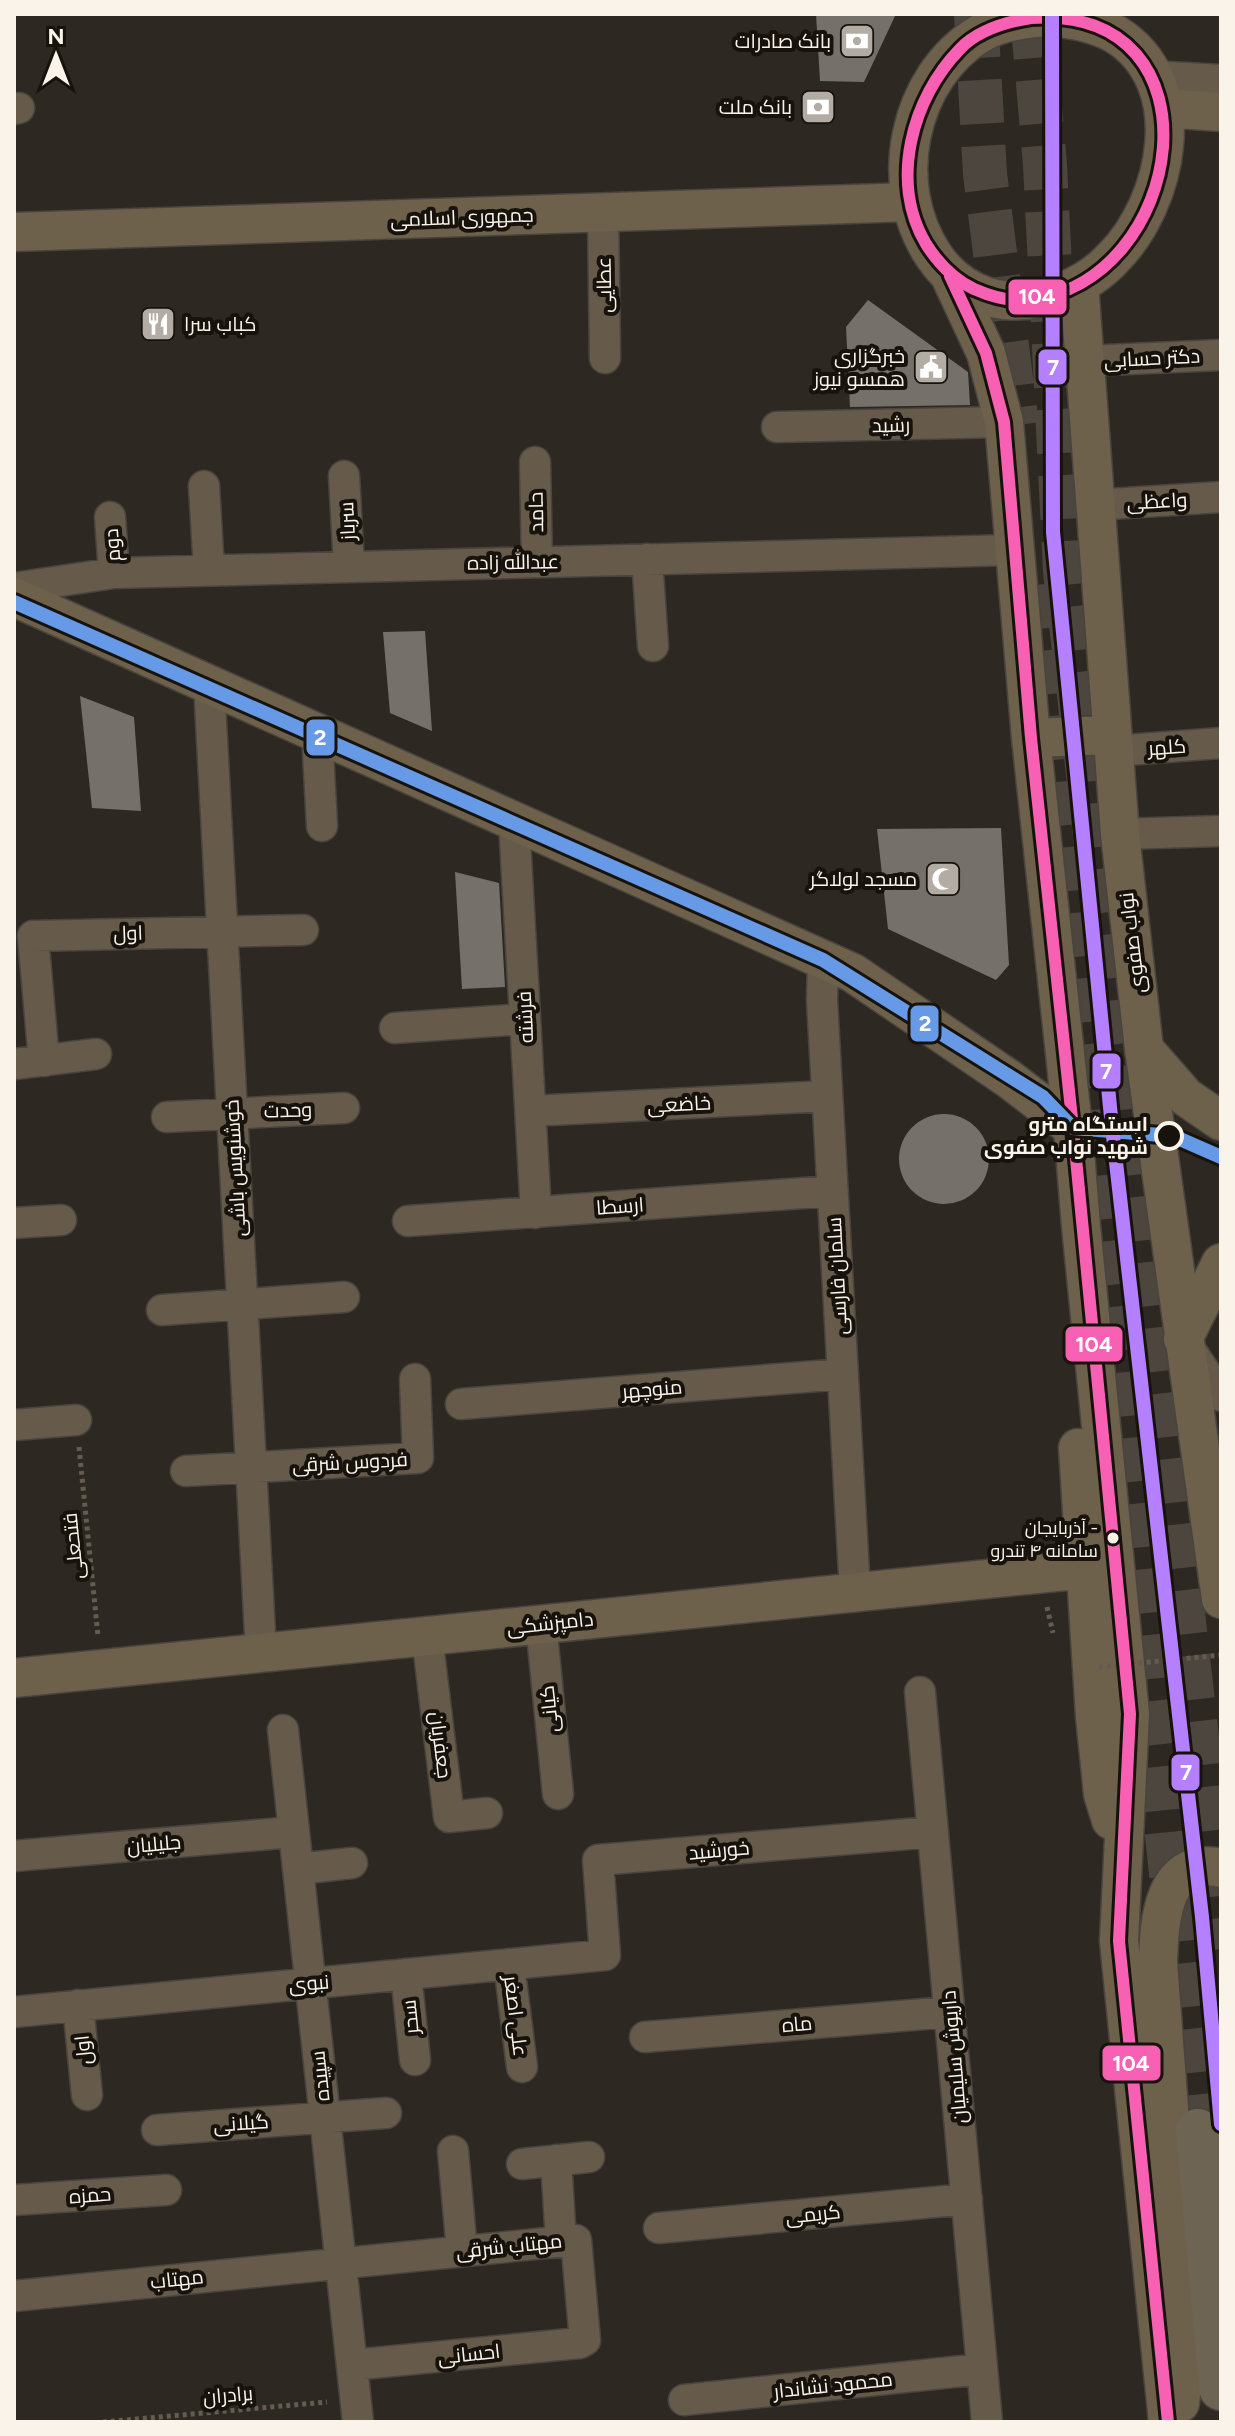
<svg xmlns="http://www.w3.org/2000/svg" width="1235" height="2436" viewBox="0 0 1235 2436" font-family="Figtree,Cairo,sans-serif">
<rect width="100%" height="100%" fill="#2d2821"/>
<!-- building -->
<path fill="#75716a" d="M816 14H896L864 82 820 81Z
M868 300 968 372 970 405 850 407 846 327Z
M425 631 432 731 390 713 383 632Z
M80 696 134 717 141 811 92 808Z
M1001 828 1009 965 996 980 888 929 877 829Z
M455 872 499 883 505 987 462 989Z
M899 1159a45 45 0 1 1 90 0a45 45 0 1 1-90 0Z"/>
<g fill="none" stroke-linecap="round" stroke-linejoin="round">
<!-- highway-tunnel -->
<path stroke="#4c463f" stroke-width="44" stroke-dasharray="44 22" stroke-linecap="butt" d="M976 14 985 174 1017 425
M1032 14 1045 165 1065 571 1221 1949
M1036 585 1198 2131"/>
<!-- minor casing -->
<g stroke="#49443e" stroke-width="33">
<path id="minor" d="M1152 76 1221 80
M14 109 19 108
M603 212 605 358
M1083 361 1221 355
M777 427 1004 422
M535 462 537 562
M344 476 349 566
M204 486 209 570
M1094 505 1221 497
M110 517 114 573
M647 559 653 646
M14 588 114 573 1014 550
M209 684 261 1652
M317 733 322 826
M1113 751 1221 743
M514 821 536 1213
M1120 834 1221 831
M823 960 822 1000 855 1592
M395 1028 525 1019
M44 1061 33 936 303 930
M14 1064 96 1054
M531 1111 827 1096
M167 1117 344 1108
M408 1221 832 1191
M14 1223 61 1220
M162 1310 344 1297
M1187 1345 1221 1396
M461 1404 843 1374
M14 1425 76 1420
M186 1471 418 1458 415 1379
M541 1624 558 1794
M427 1636 449 1817 487 1813
M920 1692 987 2422
M283 1730 358 2422
M14 1856 293 1832
M298 1869 352 1863
M509 1964 522 2067
M406 1974 415 2060
M78 2005 87 2095
M14 2012 605 1955 598 1860 933 1832
M645 2037 949 2012
M157 2130 386 2113
M453 2151 462 2251
M556 2160 561 2241
M522 2164 589 2157
M14 2200 166 2190
M659 2228 967 2199
M14 2296 576 2240 585 2340 580 2343 352 2365
M684 2400 982 2369"/>
</g>
<!-- major casing -->
<g stroke="#49443e" stroke-width="41">
<path id="major" d="M1051 17C1073 19 1096 23 1115 34 1194 82 1168 203 1113 258 1086 287 1043 304 1004 300 975 297 950 280 934 256 886 186 907 77 981 33 1002 21 1028 18 1051 17Z
M1163 108 1221 112
M14 232 911 202
M950 276 986 353 1004 422 1031 738 1073 1128 1081 1226 1130 1714 1119 1941 1168 2422
M1079 284 1120 834 1144 1049 1221 1599
M14 597 853 973 1009 1079 1073 1128
M1031 738 1112 735
M1144 1049 1186 1097 1221 1121
M1183 1339 1221 1263
M1078 1448 1095 1716 1103 1794 1111 1820
M14 1678 1086 1569
M1180 2403 1187 2347 1158 1962C1159 1921 1163 1855 1221 1868"/>
</g>
<!-- highway casing -->
<g stroke="#49443e" stroke-width="47">
<path id="highway" d="M1198 2131 1221 2388"/>
</g>
<!-- path -->
<path stroke="#645c51" stroke-width="5" stroke-dasharray="4 4" stroke-linecap="butt" d="M79 1447 98 1636
M1047 1607 1053 1633
M103 2422 327 2402"/>
<!-- minor -->
<use href="#minor" stroke="#665b4b" stroke-width="30"/>
<!-- major -->
<use href="#major" stroke="#6e614b" stroke-width="38"/>
<!-- highway -->
<use href="#highway" stroke="#6e6454" stroke-width="44"/>
<!-- path-bridge -->
<path stroke="#645c51" stroke-width="5" stroke-dasharray="4 4" stroke-linecap="butt" d="M1099 1667 1221 1655"/>
<!-- bus-1 casing -->
<g stroke="#17130c" stroke-width="18">
<path id="bus-1" d="M1031 18C1228 4 1187 285 1027 300 1009 302 990 296 974 289 953 279 938 263 926 244 889 182 912 98 960 49 978 30 1006 22 1031 18Z
M950 276 986 353 1004 422 1031 738 1073 1128 1130 1714 1119 1941 1168 2422"/>
</g>
<!-- bus-1 -->
<use href="#bus-1" stroke="#f860b3" stroke-width="12"/>
<!-- metro-1 casing -->
<g stroke="#17130c" stroke-width="20">
<path id="metro-1" d="M14 602 823 960 1043 1097 1073 1128 1173 1136 1221 1157"/>
</g>
<!-- metro-2 casing -->
<g stroke="#17130c" stroke-width="20">
<path id="metro-2" d="M1052 14 1053 532 1112 1127 1202 1917 1221 2124"/>
</g>
<!-- metro-1 -->
<use href="#metro-1" stroke="#6699e6" stroke-width="14"/>
<!-- metro-2 -->
<use href="#metro-2" stroke="#b480ff" stroke-width="14"/>
</g>
<!-- icons -->
<defs>
<g id="bank-square" transform="scale(1.8)"><rect x="-9" y="-9" width="18" height="18" rx="4" fill="#b2aca4" stroke="#17130c"/><path d="M-6-4H6V4H-6ZM0-2.3a2.3 2.3 0 1 0 0 4.6a2.3 2.3 0 1 0 0-4.6Z" fill="#fff"/></g>
<g id="restaurant-square" transform="scale(1.8)"><rect x="-9" y="-9" width="18" height="18" rx="4" fill="#b2aca4" stroke="#17130c"/><path d="M-5-6h1v4h1v-4h1v4h1v-4h1v5L-1.5 .5V6h-2V.5L-5-1ZM5-6V6H3V1.5H1.5Q1.5-4 5-6Z" fill="#fff"/></g>
<g id="civic-square" transform="scale(1.8)"><rect x="-9" y="-9" width="18" height="18" rx="4" fill="#b2aca4" stroke="#17130c"/><path d="M-.6-6.5H3V-4.5H.6V-3L4-1V1h2V6H-6V1h2V-1L-.6-3ZM-1.2 2.5V6h2.4V2.5Z" fill="#fff"/></g>
<g id="mosque-square" transform="scale(1.8)"><rect x="-9" y="-9" width="18" height="18" rx="4" fill="#b2aca4" stroke="#17130c"/><path d="M3.5-4.9A6 6 0 1 0 3.5 4.9A5 5 0 1 1 3.5-4.9Z" fill="#fff"/></g>
</defs>
<g fill-rule="evenodd">
<use href="#bank-square" x="857" y="41"/>
<use href="#bank-square" x="818" y="107"/>
<use href="#restaurant-square" x="158" y="324"/>
<use href="#civic-square" x="931" y="367"/>
<use href="#mosque-square" x="943" y="879"/>
</g>
<!-- markers -->
<circle fill="#17130c" stroke="#faf3ea" stroke-width="4" cx="1169" cy="1136" r="13"/>
<circle fill="#faf3ea" stroke="#17130c" stroke-width="3" cx="1113" cy="1538" r="7"/>
<g text-anchor="middle" dominant-baseline="central" stroke-width="8" stroke-linejoin="round" paint-order="stroke">
<!-- bus labels -->
<g font-size="18" fill="#faf3ea" stroke="#17130c" text-anchor="end">
<text x="1098" y="1528">آذربایجان -<tspan x="1098" dy="23">سامانه ۴ تندرو</tspan></text>
</g>
<!-- poi labels -->
<g font-size="20" fill="#faf3ea" stroke="#17130c" text-anchor="end">
<text x="831" y="41">بانک صادرات</text>
<text x="792" y="107">بانک ملت</text>
<text x="184" y="324" text-anchor="start">کباب سرا</text>
<text x="905" y="356">خبرگزاری<tspan x="905" dy="23">همسو نیوز</tspan></text>
<text x="917" y="879">مسجد لولاگر</text>
</g>
<!-- street labels -->
<g font-size="20" fill="#faf3ea" stroke="#17130c">
<text transform="translate(462 217) rotate(-2)">جمهوری اسلامی</text>
<text transform="translate(604 285) rotate(-91)">عطایی</text>
<text transform="translate(1152 358) rotate(-3)">دکتر حسابی</text>
<text transform="translate(891 425) rotate(-1)">رشید</text>
<text transform="translate(1157 501) rotate(-3)">واعظی</text>
<text transform="translate(536 512) rotate(-91)">حامد</text>
<text transform="translate(347 521) rotate(-93)">سرباز</text>
<text transform="translate(112 545) rotate(-94)">دوم</text>
<text transform="translate(513 562) rotate(-1)">عبدالله زاده</text>
<text transform="translate(1167 747) rotate(-4)">کلهر</text>
<text transform="translate(128 933) rotate(-2)">اول</text>
<text transform="translate(1132 943) rotate(-97)">نواب صفوی</text>
<text transform="translate(525 1017) rotate(-93)">فرشته</text>
<text transform="translate(679 1104) rotate(-3)">خاضعی</text>
<text transform="translate(288 1110) rotate(-2)">وحدت</text>
<text transform="translate(235 1168) rotate(-93)">خوشنویس باشی</text>
<text transform="translate(620 1206) rotate(-4)">ارسطا</text>
<text transform="translate(837 1276) rotate(-93)">سلمان فارسی</text>
<text transform="translate(652 1389) rotate(-5)">منوچهر</text>
<text transform="translate(350 1462) rotate(-3)">فردوس شرقی</text>
<text transform="translate(73 1546) rotate(-96)">فتحعلی</text>
<text transform="translate(550 1623) rotate(-6)">دامپزشکی</text>
<text transform="translate(549 1709) rotate(-96)">کیانی</text>
<text transform="translate(441 1745) rotate(83)">جعفریان</text>
<text transform="translate(154 1844) rotate(-5)">جلیلیان</text>
<text transform="translate(719 1850) rotate(-5)">خورشید</text>
<text transform="translate(309 1983) rotate(-5)">نبوی</text>
<text transform="translate(516 2016) rotate(83)">علی اصغر</text>
<text transform="translate(410 2017) rotate(-96)">سحر</text>
<text transform="translate(797 2024) rotate(-5)">ماه</text>
<text transform="translate(83 2050) rotate(-96)">اول</text>
<text transform="translate(954 2057) rotate(-95)">داریوش سلیمیان</text>
<text transform="translate(320 2076) rotate(-96)">سپیده</text>
<text transform="translate(241 2123) rotate(-4)">گیلانی</text>
<text transform="translate(90 2195) rotate(-4)">حمزه</text>
<text transform="translate(813 2214) rotate(-6)">کریمی</text>
<text transform="translate(509 2246) rotate(-6)">مهتاب شرقی</text>
<text transform="translate(177 2279) rotate(-6)">مهتاب</text>
<text transform="translate(469 2354) rotate(-6)">احسانی</text>
<text transform="translate(833 2385) rotate(-6)">محمود نشاندار</text>
<text transform="translate(228 2395) rotate(-5)">برادران</text>
</g>
<!-- stop labels -->
<g font-size="20" font-weight="bold" fill="#faf3ea" stroke="#17130c" text-anchor="end">
<text x="1148" y="1124">ایستگاه مترو<tspan x="1148" dy="23">شهید نواب صفوی</tspan></text>
</g>
</g>
<g stroke="#17130c" stroke-width="3">
<rect x="1007" y="278" width="61" height="38" rx="8" fill="#f860b3"/>
<rect x="1037" y="348" width="31" height="38" rx="8" fill="#b480ff"/>
<rect x="305" y="718" width="31" height="39" rx="8" fill="#6699e6"/>
<rect x="909" y="1004" width="31" height="39" rx="8" fill="#6699e6"/>
<rect x="1091" y="1052" width="31" height="38" rx="8" fill="#b480ff"/>
<rect x="1064" y="1325" width="60" height="38" rx="8" fill="#f860b3"/>
<rect x="1170" y="1753" width="31" height="39" rx="8" fill="#b480ff"/>
<rect x="1101" y="2044" width="61" height="38" rx="8" fill="#f860b3"/>
</g>
<g font-size="22" text-anchor="middle" font-weight="bold" fill="#fff">
<text x="1037" y="304">104</text>
<text x="1053" y="375">7</text>
<text x="320" y="745">2</text>
<text x="925" y="1031">2</text>
<text x="1106" y="1079">7</text>
<text x="1094" y="1352">104</text>
<text x="1186" y="1780">7</text>
<text x="1131" y="2071">104</text>
</g>
<!-- border -->
<rect width="1235" height="2436" fill="none" stroke="#faf3ea" stroke-width="32"/>
<!-- north arrow -->
<g transform="translate(56 56)" stroke="#17130c" stroke-width="6" paint-order="stroke">
<path d="M0-6L14 30L0 20L-14 30Z" fill="#faf3ea"/>
<text y="-12" font-size="22" font-weight="bold" text-anchor="middle" fill="#faf3ea">N</text>
</g>
</svg>
